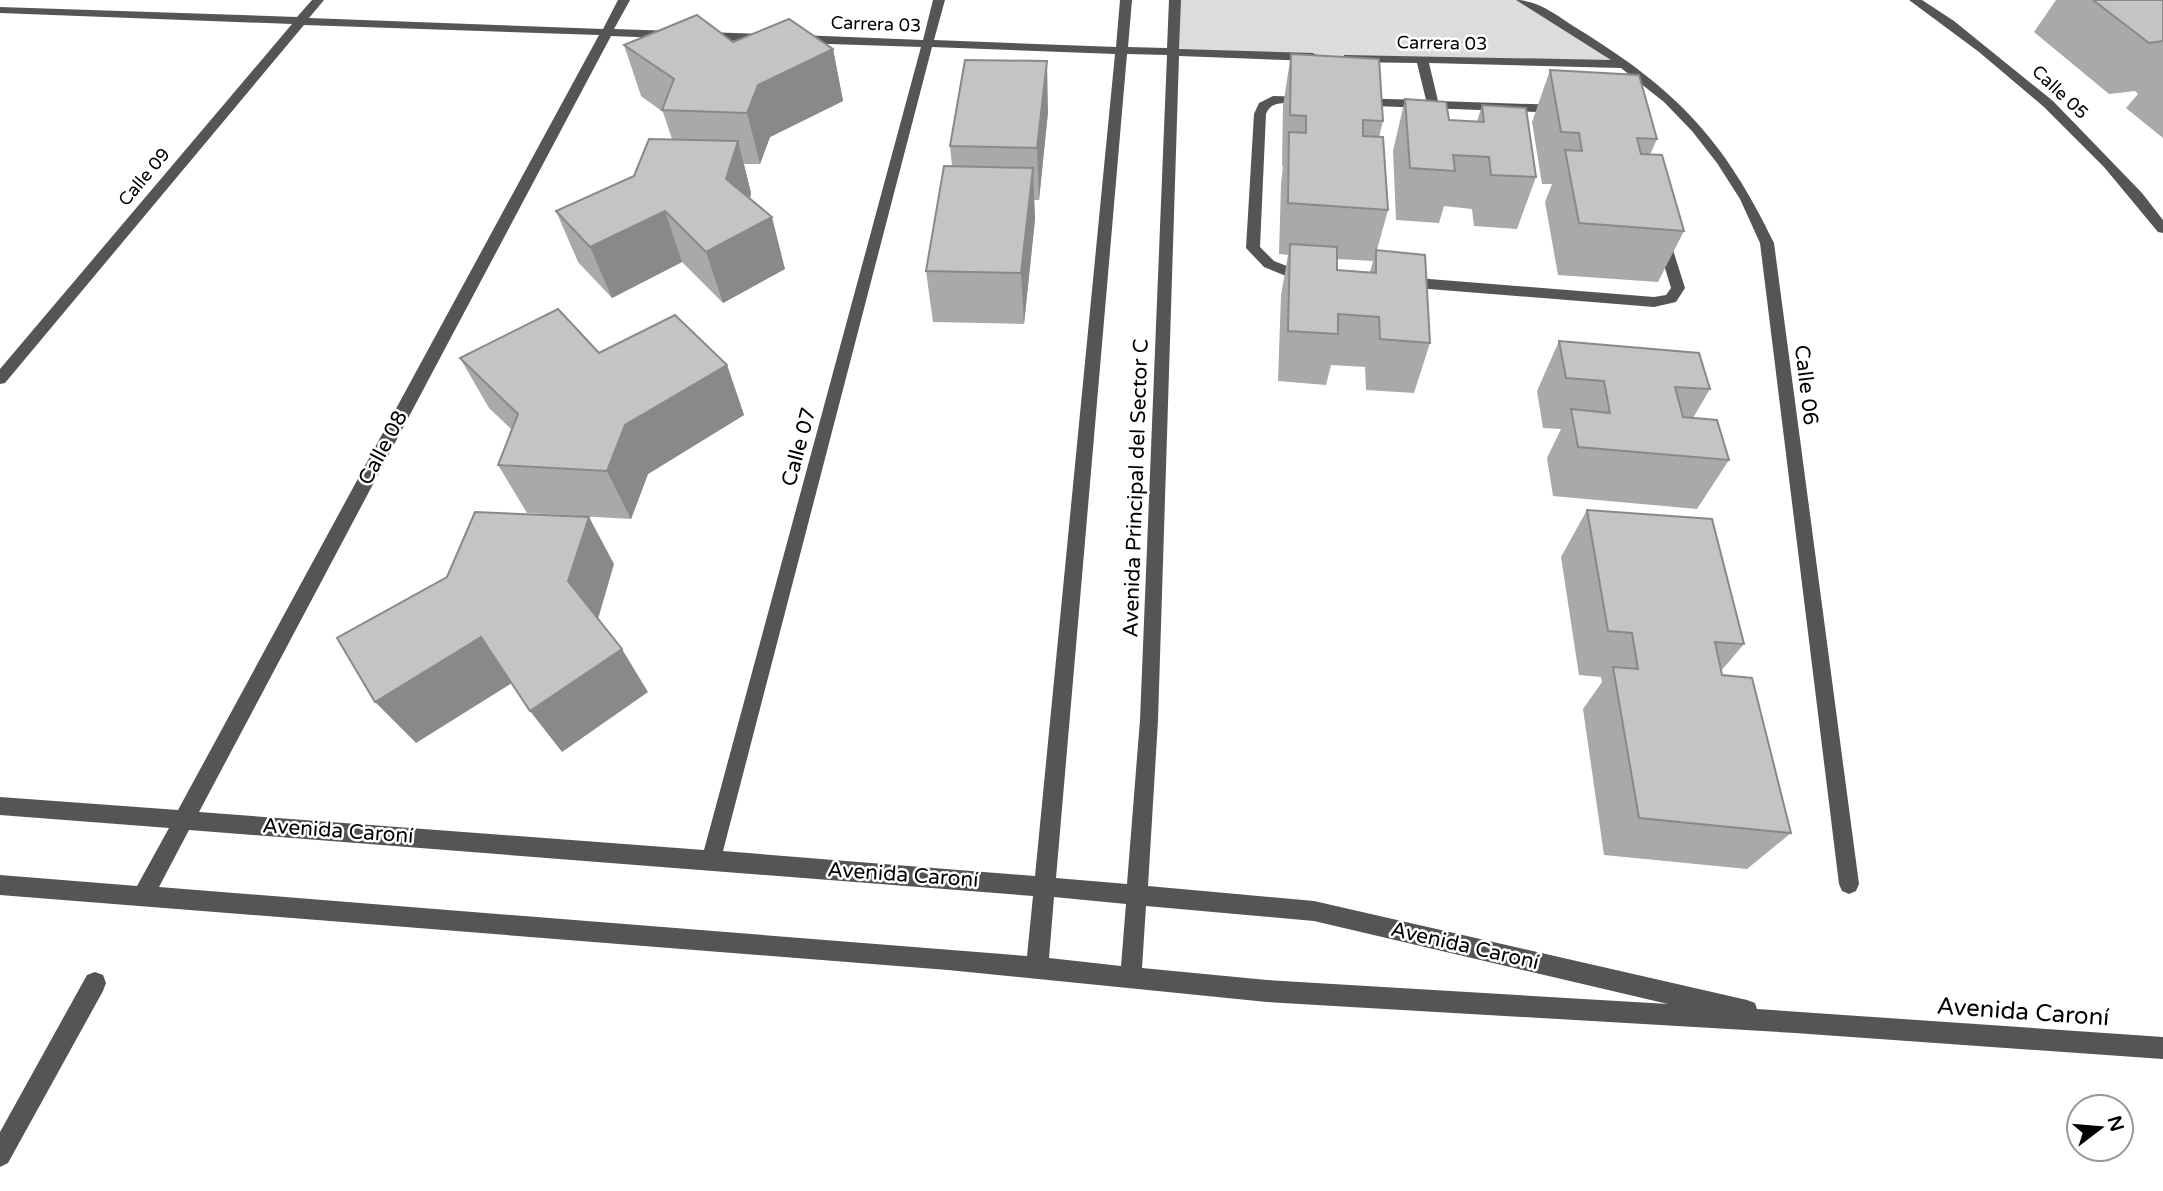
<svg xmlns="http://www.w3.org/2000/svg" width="2163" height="1191" viewBox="0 0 2163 1191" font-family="'Varela Round',sans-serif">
<rect width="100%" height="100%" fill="#fff"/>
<!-- green -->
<path fill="#dcdcdc" d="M1175 0H1522L1624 64 1173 53Z"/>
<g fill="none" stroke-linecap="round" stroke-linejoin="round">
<!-- minor -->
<path fill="#555" fill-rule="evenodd" d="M312 0H324L309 18 603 29 618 0H630L614 29 767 34 773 38 767 42 611 36 199 812 704 850 921 47 799 43 793 39 799 35 923 40 933 0H945L934 40 1116 47 1120 0H1132L1128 47 1167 48 1169 0H1181L1179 49 1313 53 1319 57 1313 61 1179 56 1158 720 1148 886 1314 901 1747 1000 1755 1003 1757 1009 2163 1037V1059L1795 1033 1267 1002 948 970 0 895V875L137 886 169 828 0 815V797L178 810 599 35 304 25 5 383 0 384V369L292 24 0 13V7L297 17ZM932 47 1115 54 1035 876 723 851ZM1127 54 1167 55 1140 720 1127 884 1056 878ZM189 830 1033 896 1027 956 159 887ZM1054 897 1126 904 1121 966 1049 958ZM1146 906 1314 921 1668 1004 1267 980 1142 968Z
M1516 0C1539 0 1559 17 1578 29 1676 89 1724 139 1774 243L1859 884 1856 891 1849 894 1842 891 1839 884 1760 243 1740 199 1717 163 1692 131 1664 102 1621 68 1429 63 1438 101 1590 106 1634 126 1685 288 1676 302 1654 307 1291 278 1264 267 1246 248 1254 114 1259 103 1273 96 1426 100 1417 63 1348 62 1344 61V55L1611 60ZM1295 103 1588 114 1624 131 1671 288 1666 295 1654 297 1292 268 1274 261 1260 247 1266 114C1271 101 1283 103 1295 103Z
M1909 0H1922L1954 21 2053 101 2142 193 2163 220V233L2158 232 2104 167 2044 107 1979 52Z
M95 972 103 975 106 983 103 991 8 1163 0 1167V1132L87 975Z"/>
</g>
<!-- wall -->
<path fill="#a9a9a9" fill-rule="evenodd" d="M2056 0H2163V138L2126 108 2138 94 2135 91 2109 94 2034 32Z
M733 42 833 49 843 101 770 137 760 164H744L751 193 750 199 785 269 723 303 682 262 612 298 578 262 556 211 634 176 672 139 663 112 641 96 624 45Z
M1291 54 1383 121 1379 137 1388 210 1377 250 1430 343 1414 393 1366 390 1365 367 1331 365 1326 385 1278 381 1281 295 1288 255 1279 254 1281 184 1283 166H1282L1283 106ZM1337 259 1373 261 1370 272 1337 270Z
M1550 70 1657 139 1650 155 1684 231 1658 282 1558 275 1545 202 1552 184H1542L1532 122Z
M1405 99 1449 120 1477 122 1482 105 1536 177 1517 229 1474 226 1472 209 1444 206 1439 223 1396 220 1393 151Z
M1048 112 1039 200H1034L1035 219 1024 324 933 322 926 271 952 166 950 146Z
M1559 341 1710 389 1693 418 1729 460 1697 509 1553 496 1547 458 1561 429 1543 428 1537 391Z
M599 353 727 365 744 415 648 474 631 519 527 513 498 465 512 430 489 408 460 358Z
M1587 510 1744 644 1721 671 1722 675 1791 833 1747 869 1604 855 1583 709 1602 682 1601 677 1579 675 1561 557Z"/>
<!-- shaded-wall -->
<path fill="#898989" d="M833 49 843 101 770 137 760 164 747 113 758 85Z
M1047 61 1048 112 1039 200 1037 148Z
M738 141 751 193 741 230 726 179Z
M1033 168 1035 219 1024 324 1021 273Z
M665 211 682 262 612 298 590 247Z
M772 217 785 269 723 303 706 252Z
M727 365 744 415 648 474 631 519 607 471 625 425Z
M589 517 614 564 596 626 568 581Z
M481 637 515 681 416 743 375 702Z
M622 649 648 692 562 752 530 711Z"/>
<!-- building -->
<path fill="#c4c4c4" stroke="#898989" stroke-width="2" d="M2093 0H2163V41L2149 43Z
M697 15 733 42 789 19 833 49 758 85 747 113 662 110 674 79 624 45Z
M1291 54 1379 59 1383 121 1363 120V136L1383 137 1388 210 1288 203 1289 132 1306 133V116L1290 115Z
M965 60 1047 61 1037 148 950 146Z
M1550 70 1639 75 1657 139 1637 138 1641 154 1662 155 1684 231 1579 223 1565 150 1582 151 1579 133 1561 132Z
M1405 99 1446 102 1449 120 1484 122 1482 105 1526 108 1536 177 1491 175 1489 157 1453 155 1455 171 1410 168Z
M649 139 738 141 726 179 772 217 706 252 665 211 590 247 556 211 634 176Z
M944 166 1033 168 1021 273 926 271Z
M1290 244 1337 247V270L1376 273V250L1425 255 1430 343 1380 339 1379 317 1338 314V334L1288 331Z
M558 309 599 353 675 315 727 365 625 425 607 471 498 465 518 414 460 358Z
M1559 341 1699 353 1710 389 1675 387 1683 417 1717 420 1729 460 1578 447 1571 409 1610 413 1604 381 1566 378Z
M1587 510 1712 519 1744 644 1715 642 1722 675 1752 678 1791 833 1639 818 1613 667 1638 669 1632 633 1608 631Z
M475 512 589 517 568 581 622 649 530 711 481 637 375 702 337 638 447 577Z"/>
<g text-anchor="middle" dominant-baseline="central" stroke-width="5" stroke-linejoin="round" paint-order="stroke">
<!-- far-street labels -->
<g font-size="18" fill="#000" stroke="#fff">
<text transform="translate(876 24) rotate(2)">Carrera 03</text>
<text transform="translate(1442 43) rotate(1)">Carrera 03</text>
<text transform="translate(2060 92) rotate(43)">Calle 05</text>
<text transform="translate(144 177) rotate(-50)">Calle 09</text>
</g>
<!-- street labels -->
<g font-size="21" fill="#000" stroke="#fff">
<text transform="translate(1806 385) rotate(83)">Calle 06</text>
<text transform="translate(799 447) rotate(-75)">Calle 07</text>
<text transform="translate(383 448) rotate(-62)">Calle 08</text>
<text transform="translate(1136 488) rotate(-88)">Avenida Principal del Sector C</text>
<text transform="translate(338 831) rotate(4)">Avenida Caroní</text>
<text transform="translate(903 875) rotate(4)">Avenida Caroní</text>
<text transform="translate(1465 946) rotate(13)">Avenida Caroní</text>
</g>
<!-- near-street labels -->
<g font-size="24" fill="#000" stroke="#fff">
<text transform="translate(2023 1012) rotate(4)">Avenida Caroní</text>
</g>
</g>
<!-- north arrow -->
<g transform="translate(2100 1128) rotate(74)"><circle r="33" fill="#ffffff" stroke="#999999" stroke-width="2"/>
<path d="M0-5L12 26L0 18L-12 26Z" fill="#000000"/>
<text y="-10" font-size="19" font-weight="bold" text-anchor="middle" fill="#000000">N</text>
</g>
</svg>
